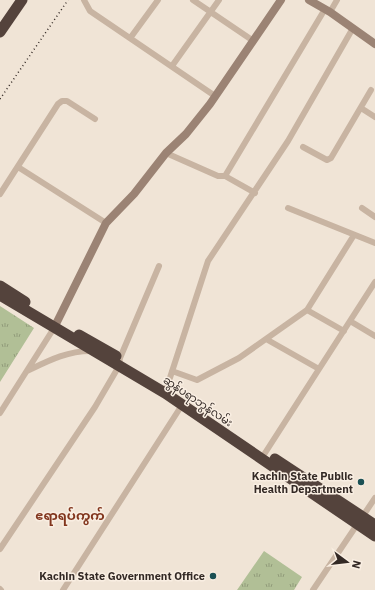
<svg xmlns="http://www.w3.org/2000/svg" width="375" height="590" viewBox="0 0 375 590" font-family="'IBM Plex Sans','Noto Sans Myanmar',sans-serif">
<defs>
<pattern id="grass-tufts" width="24" height="20" patternUnits="userSpaceOnUse"><rect width="24" height="20" fill="#b1bf96"/><path d="M3 7l-1-3M5 7V3M7 7l1-3M15 17l-1-3M17 17v-4M19 17l1-3" fill="none" stroke="#919b7a"/></pattern>
</defs>
<rect width="100%" height="100%" fill="#f0e4d6"/>
<!-- grass -->
<path fill="url(#grass-tufts)" d="M0 306 34 328 0 382Z
M264 551 302 577 294 590H237Z"/>
<g fill="none" stroke-linecap="round" stroke-linejoin="round">
<!-- street -->
<path stroke="#c8b4a2" stroke-width="6" d="M84 0 90 11 215 96
M193 0 252 40
M330 12 337 0
M131 37 158 0
M172 66 219 0
M361 108 375 117
M303 147 327 160 331 158 371 90
M166 153 218 176H225L255 193
M18 167 106 223
M225 176 325 9
M0 194 58 104 62 101H67L95 119
M288 208 375 243
M362 208 375 217
M307 310 354 235
M350 321 375 336
M266 339 319 369
M27 371C48 361 67 351 90 351
M172 371 197 380 239 358 307 310 344 331
M165 393 208 261 288 141 353 28
M0 413 54 328
M265 453 375 282
M0 549 95 407 119 366 120 358 159 266
M0 589 1 590
M63 590 182 405
M313 590 375 498"/>
<!-- secondary -->
<path stroke="#9b8374" stroke-width="8" d="M309 0 330 12 375 44
M54 328 106 223 134 194 166 153 186 134 210 104 281 0"/>
<!-- highway -->
<path stroke="#54433c" stroke-width="11" d="M0 32 22 0
M0 286 25 302
M0 295 165 393 375 536
M79 335 116 356
M275 459 375 525"/>
<!-- rail -->
<path stroke="#332925" stroke-width="1.5" stroke-dasharray="1 3" stroke-linecap="butt" d="M0 99 68 0"/>
</g>
<!-- markers -->
<g fill="#1b5054" stroke="#f9eee2" stroke-width="1.5">
<circle cx="361" cy="482" r="4"/>
<circle cx="213" cy="576" r="4"/>
</g>
<g text-anchor="middle" dominant-baseline="central" stroke-width="3" stroke-linejoin="round" paint-order="stroke">
<!-- street labels -->
<g font-size="11" fill="#332925" stroke="#f9eee2">
<text transform="translate(198 401) rotate(34)">ဆွန်ပရာဘွန်လမ်း</text>
</g>
<!-- poi labels -->
<g font-size="11" font-weight="bold" fill="#332925" stroke="#f9eee2" text-anchor="end">
<text x="353" y="476">Kachin State Public<tspan x="353" dy="13">Health Department</tspan></text>
<text x="205" y="576">Kachin State Government Office</text>
</g>
<!-- quarter labels -->
<g font-size="13" font-weight="bold" fill="#82361e" stroke="#f9eee2">
<text x="70" y="515">ဧရာရပ်ကွက်</text>
</g>
</g>
<!-- north arrow -->
<g transform="translate(347 562) rotate(105)" stroke="#f9eee2" stroke-width="3" paint-order="stroke">
<path d="M0-3L7 15L0 10L-7 15Z" fill="#332925"/>
<text y="-6" font-size="11" font-weight="bold" text-anchor="middle" fill="#332925">N</text>
</g>
</svg>
